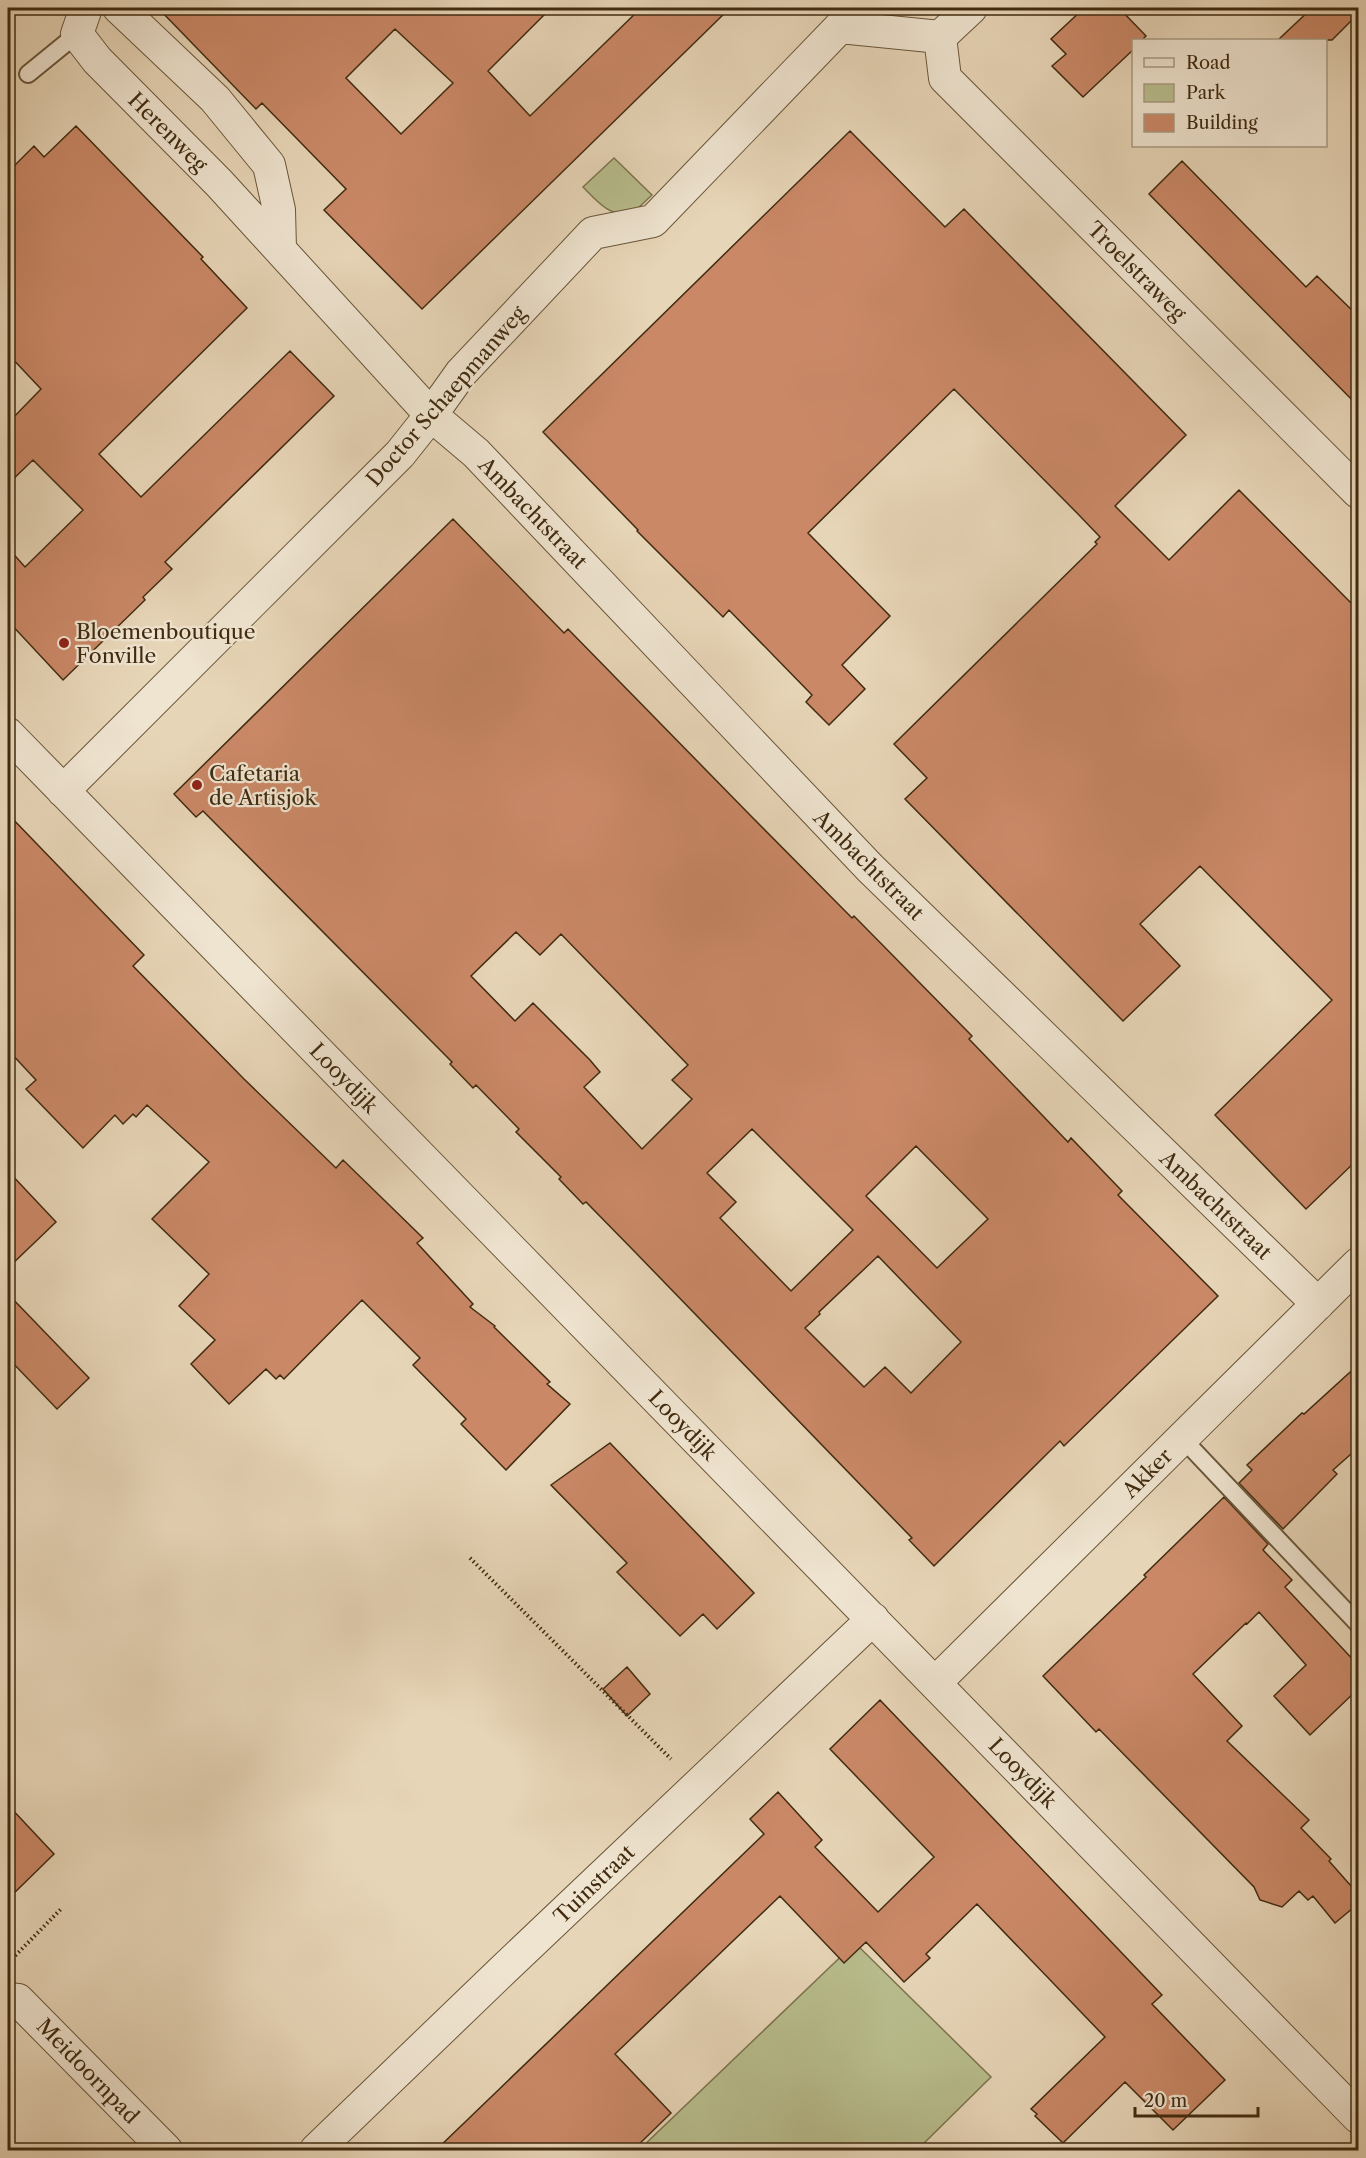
<svg xmlns="http://www.w3.org/2000/svg" width="1366" height="2158" viewBox="0 0 1366 2158" font-family="'Libre Caslon Text',serif">
<rect width="100%" height="100%" fill="#e7d5b7"/>
<filter id="stains"><feTurbulence type="fractalNoise" baseFrequency=".00333" numOctaves="4"/><feColorMatrix values="0 0 0 0 .2 0 0 0 0 .09 0 0 0 0 .02 0 0 0 .5 -.17"/></filter>
<radialGradient id="worn" r=".72"><stop offset=".6" stop-color="#630" stop-opacity="0"/><stop offset="1" stop-color="#630" stop-opacity=".3"/></radialGradient>
<!-- green -->
<path fill="#b8bd8d" stroke="#7c744e" stroke-width="1.5" d="M614 158 652 195C646 200 637 211 630 213 610 218 595 199 583 187Z
M855 1943 991 2077 917 2150H639Z"/>
<!-- building -->
<path fill="#ca8867" stroke="#402b10" stroke-width="1.5" fill-rule="evenodd" d="M158 8H551L488 71 530 116 641 8H730L422 309 324 210 346 189 262 103 256 109ZM395 29 453 83 401 134 346 78Z
M1084 8H1119L1146 36 1142 40H1134V49L1083 97 1052 66 1066 54 1051 39Z
M1312 8H1359V13L1332 40H1278Z
M76 126 203 257 201 259 247 308 99 454 141 497 290 351 334 396 165 562 172 569 143 597 145 600 63 680 8 621V548L25 567 83 510 33 460 8 484V423L41 389 8 354V172L34 146 44 157Z
M850 131 945 227 964 209 1186 435 1115 506 1169 560 1239 490 1359 611V1158L1306 1209 1215 1115 1332 1000 1200 866 1140 924 1180 966 1123 1021 905 799 927 778 894 744 1097 544 1095 542 1100 537 1078 514 954 389 808 533 890 616 842 665 865 689 829 725 806 702 812 695 729 610 723 617 637 531 638 530 543 432Z
M1182 161 1306 287 1317 276 1359 317V407L1149 194Z
M453 519 564 633 568 629 749 814 852 918 854 916 972 1036 969 1039 1068 1142 1071 1138 1122 1191 1118 1195 1218 1296 1064 1446 1060 1441 934 1566 909 1540 912 1538 635 1252 586 1202 583 1204 559 1179 561 1177 516 1132 519 1129 476 1085 473 1088 450 1064 452 1062 203 811 196 817 174 794ZM516 932 540 955 561 934 688 1065 672 1080 692 1099 642 1149 584 1087 600 1072 590 1060 533 1003 515 1021 471 976ZM752 1129 853 1230 791 1291 720 1218 736 1202 707 1173ZM916 1146 988 1219 937 1268 866 1196ZM878 1256 961 1342 911 1393 885 1367 864 1387 805 1328 820 1314 819 1312Z
M8 814 144 955 133 966 244 1079 336 1168 343 1160 423 1238 417 1243 473 1304 470 1307 495 1326 494 1327 550 1382 547 1384 570 1404 506 1470 461 1424 466 1419 413 1365 420 1358 362 1300 284 1379 280 1375 276 1379 266 1369 229 1404 191 1364 215 1340 179 1306 209 1274 152 1219 209 1162 147 1105 136 1117 133 1114 123 1124 115 1115 83 1148 26 1089 36 1080 8 1050Z
M8 1171 56 1222 8 1268Z
M8 1294 89 1378 57 1409 8 1358Z
M1359 1364V1447L1333 1470 1337 1474 1283 1529 1239 1483 1252 1470 1247 1465 1302 1413 1304 1414Z
M610 1443 754 1593 717 1629 703 1614 680 1636 617 1572 627 1563 551 1485Z
M1224 1497 1268 1544 1263 1550 1292 1580 1285 1587 1359 1666V1688L1310 1735 1274 1696 1306 1665 1259 1612 1247 1624 1246 1623 1193 1674 1242 1726 1227 1741 1309 1820 1301 1828 1331 1859 1329 1861 1359 1895V1903L1335 1923 1313 1896 1308 1900 1299 1891 1282 1907 1260 1900 1254 1887 1099 1729 1096 1732 1043 1676 1146 1577 1144 1575Z
M627 1667 650 1694 627 1716 603 1689Z
M880 1700 1162 1995 1152 2004 1225 2080 1173 2130 1125 2082 1063 2143 1035 2116 1037 2114 1031 2109 1105 2037 977 1904 926 1954 930 1958 904 1982 866 1942 844 1963 780 1896 615 2054 671 2113 632 2151H435L764 1834 750 1819 778 1792 822 1840 815 1847 878 1912 934 1857 830 1749Z
M8 1805 54 1854 8 1899Z"/>
<g fill="none" stroke-linecap="round" stroke-linejoin="round">
<!-- service casing -->
<g stroke="#6a563a" stroke-width="20">
<path id="service" d="M28 74 77 34
M1182 1438 1358 1624"/>
</g>
<!-- minor casing -->
<g stroke="#6a563a" stroke-width="34">
<path id="minor" d="M86 8 77 34 97 60 219 183 431 415 476 453 870 868 1318 1304
M119 8 215 99 269 165 279 210 280 249
M840 27 940 37
M940 37 945 78 1358 492
M940 37 971 8
M8 734 1358 2117
M63 791 400 454 431 415 461 373 593 233 653 221 840 27
M935 1683 1358 1264
M8 1999 18 2000 166 2150
M316 2150 503 1970 873 1619"/>
</g>
<!-- path -->
<path stroke="#402b10" stroke-width="4" stroke-dasharray="1.5 3" stroke-linecap="butt" d="M470 1558 671 1759
M9 1962 61 1909"/>
<!-- service -->
<use href="#service" stroke="#efe4d0" stroke-width="16"/>
<!-- minor -->
<use href="#minor" stroke="#efe4d0" stroke-width="32"/>
</g>
<!-- markers -->
<g fill="#8f2418" stroke="#efe4d0" stroke-width="2">
<circle cx="64" cy="643" r="6"/>
<circle cx="197" cy="785" r="6"/>
</g>
<g text-anchor="middle" dominant-baseline="central" stroke-width="4.5" stroke-linejoin="round" paint-order="stroke">
<!-- street labels -->
<g font-size="21" fill="#402b10" stroke="#efe4d0">
<text transform="translate(168 132) rotate(45)">Herenweg</text>
<text transform="translate(1137 271) rotate(45)">Troelstraweg</text>
<text transform="translate(446 396) rotate(-49)">Doctor Schaepmanweg</text>
<text transform="translate(533 513) rotate(46)">Ambachtstraat</text>
<text transform="translate(869 865) rotate(45)">Ambachtstraat</text>
<text transform="translate(344 1078) rotate(46)">Looydijk</text>
<text transform="translate(1216 1205) rotate(44)">Ambachtstraat</text>
<text transform="translate(683 1425) rotate(46)">Looydijk</text>
<text transform="translate(1147 1473) rotate(-45)">Akker</text>
<text transform="translate(1023 1773) rotate(46)">Looydijk</text>
<text transform="translate(594 1884) rotate(-44)">Tuinstraat</text>
<text transform="translate(88 2071) rotate(46)">Meidoornpad</text>
</g>
<!-- poi labels -->
<g font-size="21" fill="#402b10" stroke="#efe4d0" text-anchor="start">
<text x="76" y="631">Bloemenboutique<tspan x="76" dy="24">Fonville</tspan></text>
<text x="209" y="773">Cafetaria<tspan x="209" dy="24">de Artisjok</tspan></text>
</g>
</g>
<!-- margin -->
<rect width="1366" height="2158" fill="none" stroke="#e7d5b7" stroke-width="30"/>
<rect x="9" y="9" width="1348" height="2140" fill="none" stroke="#402b10" stroke-width="3"/>
<rect x="15" y="15" width="1336" height="2128" fill="none" stroke="#402b10" stroke-width="1.5"/>
<!-- legend -->
<rect x="1132" y="39" width="195" height="108" fill="#efe4d0" stroke="#a99a83" stroke-width="1.5"/>
<rect x="1144" y="58" width="30" height="9" fill="#efe4d0" stroke="#a99a83" stroke-width="1.5"/>
<text x="1186" y="69" font-size="18" fill="#402b10">Road</text>
<rect x="1144" y="84" width="30" height="18" fill="#b8bd8d" stroke="#a99a83" stroke-width="1.5"/>
<text x="1186" y="99" font-size="18" fill="#402b10">Park</text>
<rect x="1144" y="114" width="30" height="18" fill="#ca8867" stroke="#a99a83" stroke-width="1.5"/>
<text x="1186" y="129" font-size="18" fill="#402b10">Building</text>
<!-- scale -->
<path d="M1135 2107v9h123v-9" fill="none" stroke="#402b10" stroke-width="3"/>
<text x="1144" y="2107" font-size="18" fill="#402b10" stroke="#efe4d0" stroke-width="4.5" paint-order="stroke">20 m</text>
<rect width="100%" height="100%" filter="url(#stains)"/>
<rect width="100%" height="100%" fill="url(#worn)"/>
</svg>
